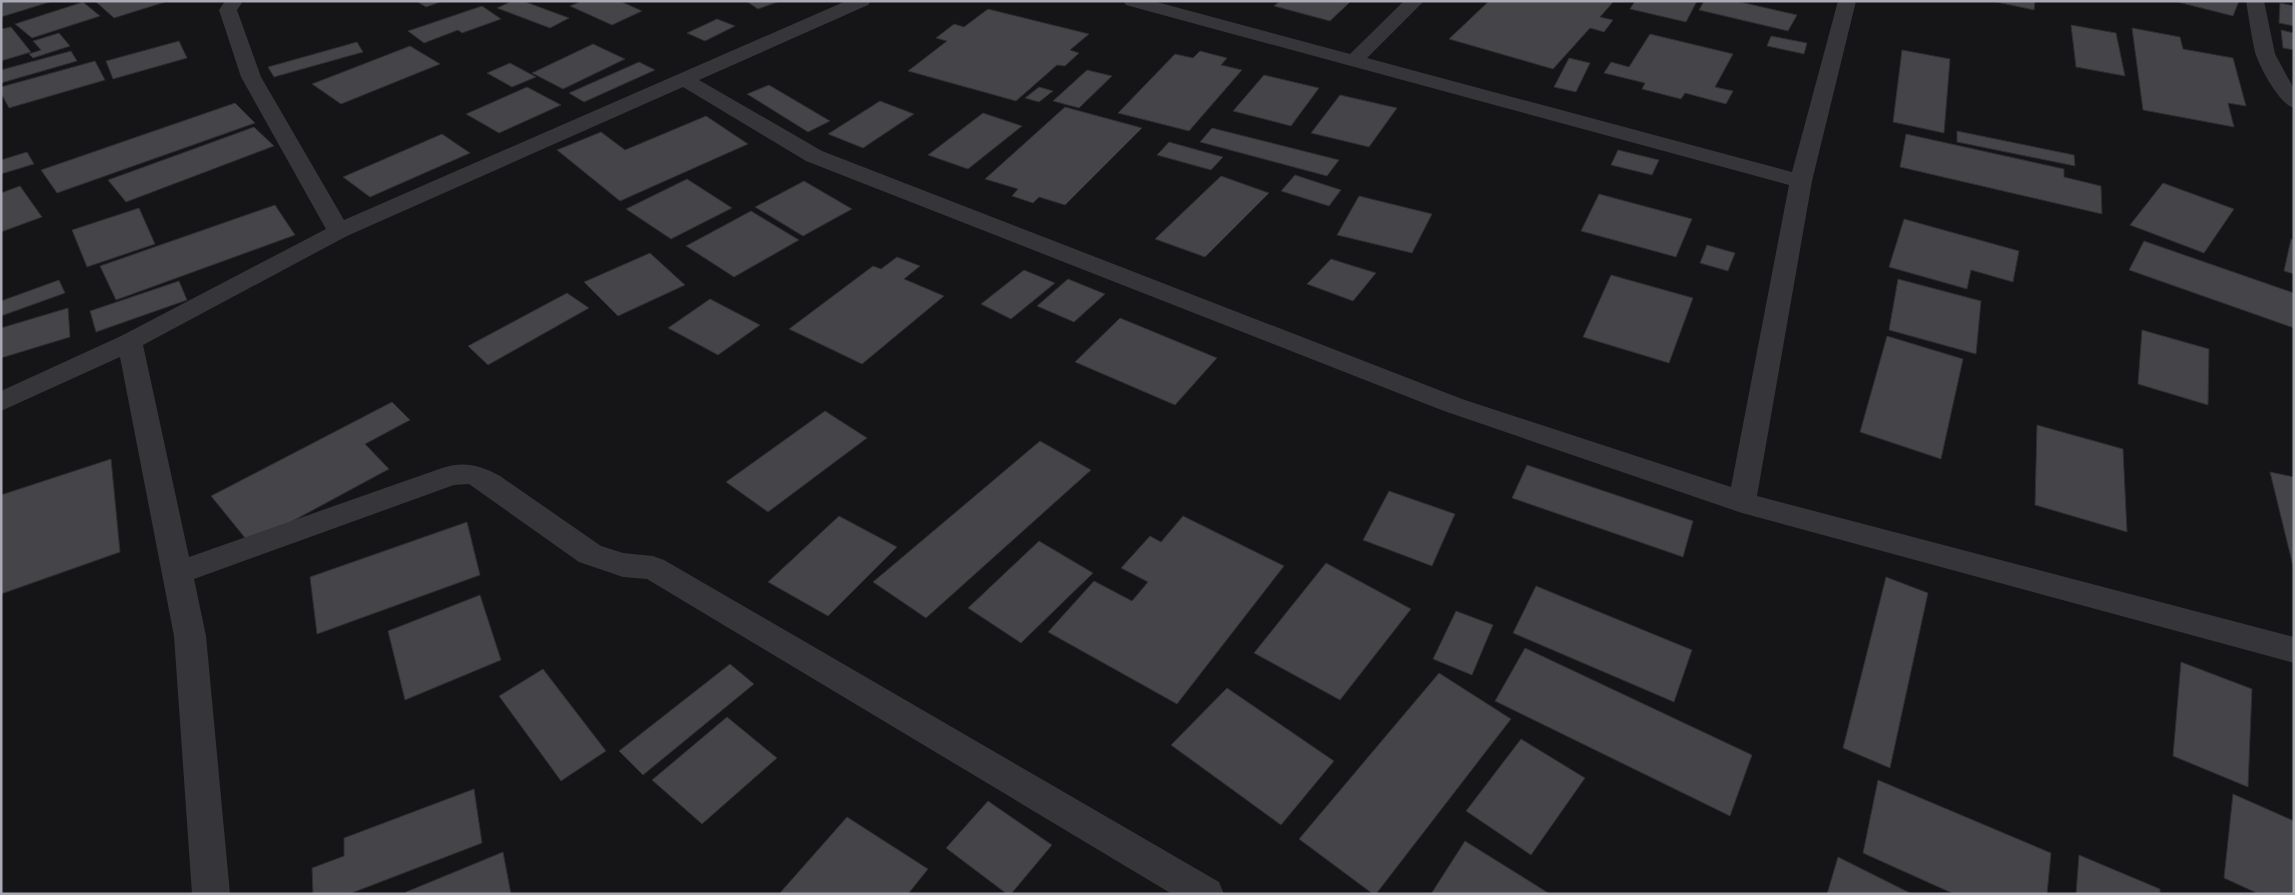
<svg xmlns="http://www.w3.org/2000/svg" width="2295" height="895" viewBox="0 0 2295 895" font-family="'Sofia Sans Condensed',sans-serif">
<rect width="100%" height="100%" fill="#151416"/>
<!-- building -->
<path fill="#444449" stroke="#2f2f32" d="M1 1H53L1 17Z
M95 1H165V2L114 18Z
M416 1H443L426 7Z
M512 1H523L569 18 550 28 497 8Z
M582 1H620L642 11 612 25 570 6Z
M746 1H780L758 9Z
M1280 1H1346L1350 2 1330 21 1274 6Z
M1489 1H1614L1600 17 1613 20 1604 32 1590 28 1553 69 1449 39Z
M1635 1H1697L1686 22 1630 9Z
M1704 1H1736L1797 15 1788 31 1699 10Z
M1992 1H2035L2034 10Z
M2174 1H2239L2233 16Z
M83 2 100 16 32 38 15 24Z
M2280 3 2294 6V26L2279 23Z
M482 6 501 19 462 33 458 30 424 43 408 31Z
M988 9 1089 34 1070 50 1079 53 1065 66 1057 65 1016 101 908 71 947 41 936 38 954 24 964 27Z
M717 19 735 26 705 41 687 33Z
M2071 25 2116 33 2125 76 2076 67Z
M11 27 31 52 1 61V29Z
M2132 28 2180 37 2183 49 2233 58 2246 106 2228 103 2234 127 2143 110Z
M2281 30 2294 33V50L2283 48Z
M59 33 70 46 33 58 29 54 41 50 33 41Z
M1650 34 1733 54 1715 87 1733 91 1726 104 1685 93 1681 99 1642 89 1645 83 1604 73 1611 62 1629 67Z
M1771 36 1807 43 1804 54 1767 46Z
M179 41 187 58 113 79 106 61Z
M357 42 363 52 274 77 268 67Z
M593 44 625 59 563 89 532 73Z
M410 46 440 64 341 104 312 84Z
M1902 50 1950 59 1944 133 1893 122Z
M71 51 77 61 1 83V70Z
M1200 51 1227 58 1221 65 1242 70 1189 131 1118 113 1175 54 1193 58Z
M1569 58 1590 63 1576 92 1554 87Z
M95 61 105 80 9 108 1 93V87Z
M639 62 655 70 584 102 569 93Z
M510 63 536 77 512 87 487 73Z
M1087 70 1112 76 1079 108 1053 101Z
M1264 75 1319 88 1291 126 1233 111Z
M769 85 830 121 808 132 747 94Z
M527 87 561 105 499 133 466 114Z
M1039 87 1053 91 1039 102 1025 98Z
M1340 95 1397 108 1369 147 1311 133Z
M880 101 914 114 863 148 828 134Z
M235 103 255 123 57 193 41 170Z
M1065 107 1142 128 1065 205 1039 197 1033 203 1012 196 1018 189 985 179Z
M983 113 1022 126 968 169 928 155Z
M706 116 748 144 620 201 557 150 601 132 625 150Z
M254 127 274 146 126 202 108 180Z
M1212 128 1339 160 1327 176 1200 142Z
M1957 131 2074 155 2075 166 1957 142Z
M442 134 470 153 370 197 343 177Z
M1906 134 2064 169V177L2101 186 2102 214 1900 167Z
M1169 142 1223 157 1211 170 1157 155Z
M1618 150 1659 160 1652 175 1611 165Z
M27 152 34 164 1 174V160Z
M1295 175 1341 190 1329 206 1281 191Z
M1221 176 1269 193 1205 257 1155 239Z
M687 179 732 208 671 239 626 209Z
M804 181 852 209 803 236 755 207Z
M2163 183 2234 209 2204 253 2130 225Z
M20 186 42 217 1 232V193Z
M1599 194 1692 219 1676 257 1581 231Z
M1359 196 1432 214 1412 253 1337 235Z
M275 205 295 235 116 300 100 266Z
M139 208 155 244 87 267 72 230Z
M751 211 799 240 734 277 686 246Z
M1904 219 2019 251 2013 282 1971 270 1967 289 1889 267Z
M2291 239 2294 240V274L2284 271Z
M2144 241 2294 293V328L2129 270Z
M1707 245 1735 253 1728 271 1700 263Z
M650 253 685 285 618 316 584 282Z
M897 257 920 266 904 279 944 296 862 364 789 329 873 266 881 269Z
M1331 259 1376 273 1353 301 1307 284Z
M1024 270 1055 283 1011 319 981 304Z
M1611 275 1693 298 1669 363 1583 337Z
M1068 279 1105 294 1074 322 1037 306Z
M1898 279 1981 301 1976 354 1889 330Z
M59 280 65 293 1 316V301Z
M179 281 187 300 96 332 90 311Z
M567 293 589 308 488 365 468 346Z
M710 299 760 325 718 355 668 328Z
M68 308 70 337 1 358V328Z
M1120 318 1217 358 1175 405 1075 362Z
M2142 330 2209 349 2208 405 2138 384Z
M1887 336 1963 359 1941 459 1860 432Z
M392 402 410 420 365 444 389 469 250 544 211 496Z
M825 411 867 438 768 512 726 482Z
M2037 425 2123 449 2127 532 2035 505Z
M1040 441 1091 470 926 618 873 582Z
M111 459 120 552 1 594V495Z
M1527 465 1693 521 1683 557 1512 498Z
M2270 472 2294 477V570Z
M1389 491 1455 514 1432 566 1363 540Z
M839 516 897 547 828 616 768 582Z
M1183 516 1284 566 1177 704 1048 632 1094 581 1132 601 1148 582 1121 568 1150 536 1161 542Z
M467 522 480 575 317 634 310 577Z
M1039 541 1093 573 1021 643 968 608Z
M1326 563 1411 609 1340 700 1254 653Z
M1886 577 1928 593 1890 768 1843 748Z
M1536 586 1692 650 1674 702 1513 633Z
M480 595 501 660 405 700 388 631Z
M1456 611 1493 625 1472 675 1433 659Z
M1525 648 1752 755 1730 816 1495 701Z
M2181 662 2252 689 2248 787 2173 756Z
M730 664 754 684 643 775 619 751Z
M543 669 606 751 561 781 499 696Z
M1439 673 1511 719 1376 894H1373L1299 839Z
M1227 688 1334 761 1281 825 1171 745Z
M727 717 777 758 702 824 652 780Z
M1521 739 1585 778 1531 855 1466 811Z
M1878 780 2051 853 2047 894H1954L1863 853Z
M474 789 482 843 349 894H313L312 868 344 856V838Z
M2233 794 2294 821V894H2259L2224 878Z
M988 801 1052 845 1011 894H1007L946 848Z
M847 817 928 869 908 894H779Z
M1465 841 1550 894H1431Z
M503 852 511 894H406V892Z
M2079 855 2160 889V894H2076Z
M1838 857 1912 894H1827Z"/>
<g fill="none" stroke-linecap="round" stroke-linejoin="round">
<!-- street -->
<path fill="#36363a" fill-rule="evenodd" d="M225 1H243L237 10 261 77 344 220 846 1H871L868 5 699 80 822 151 1462 399 1731 487 1789 185 1126 5 1123 1H1153L1350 54 1404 1H1424L1367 58 1792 172 1838 1H1856L1812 181 1757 496 2294 637V663L1742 513 1444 411 806 161 683 87 347 236 143 345 189 557 442 468C464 461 480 465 500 476L601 546 623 553 653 556 664 560 1219 882 1224 894H1172L647 579 623 577 579 562 469 484 454 485 194 579 206 636 230 894H192L174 636 120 357 1 411V391L121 336 326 229 241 77 219 10Z
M2246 1H2264L2275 54 2294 89V108C2279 104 2259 66 2255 52 2251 35 2249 18 2246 1Z"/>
</g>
<!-- border -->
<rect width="2295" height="895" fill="none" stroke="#a8aab5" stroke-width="5"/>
</svg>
